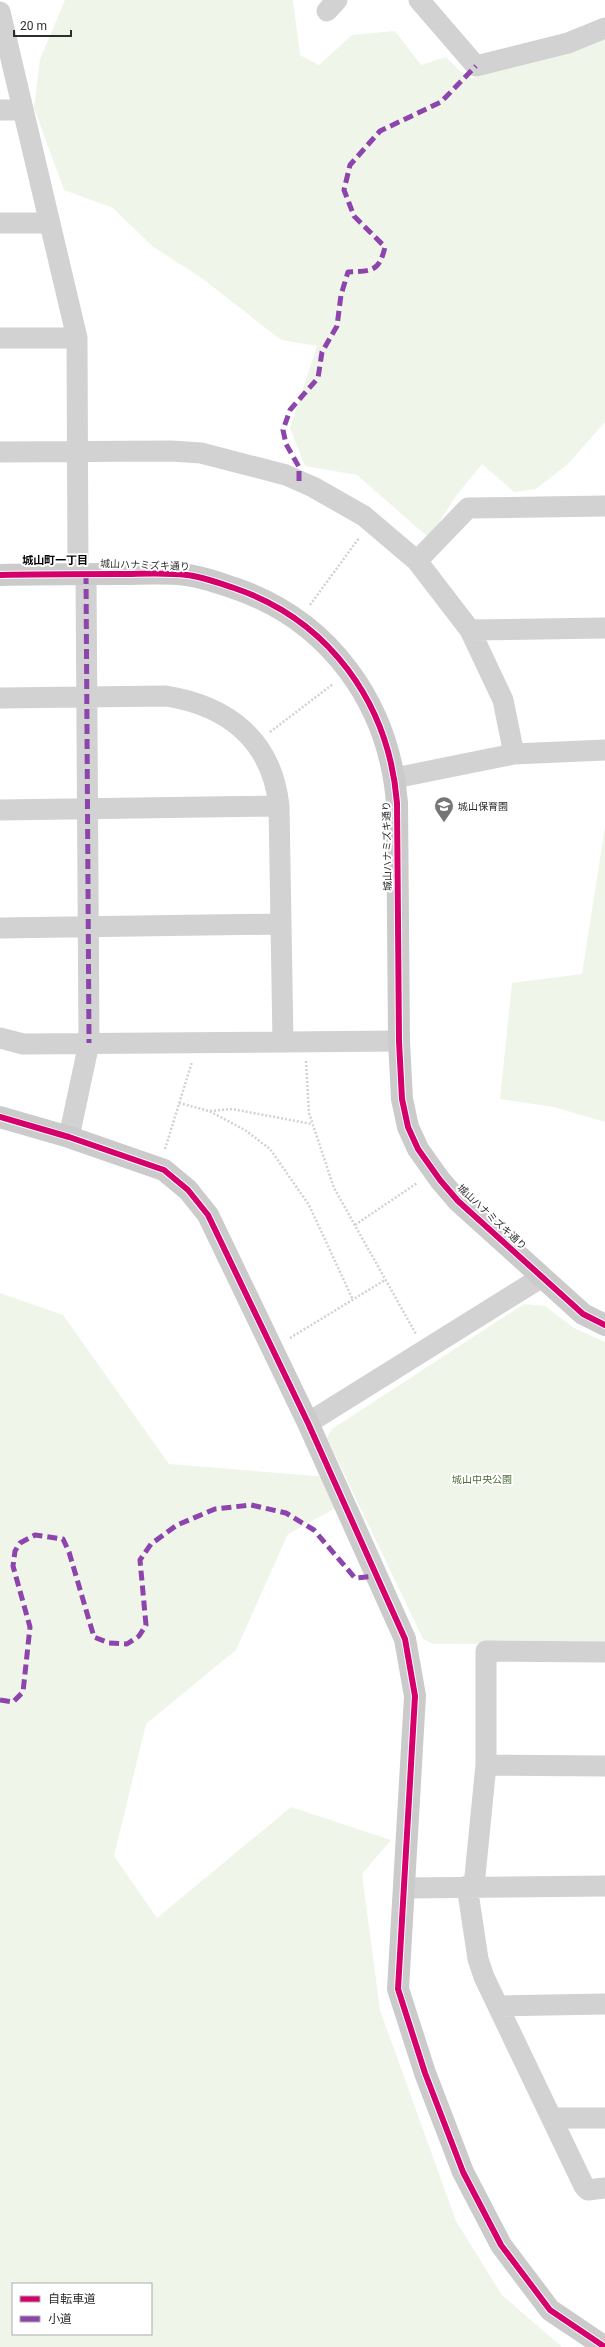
<svg xmlns="http://www.w3.org/2000/svg" width="605" height="2347" viewBox="0 0 605 2347" font-family="Roboto,'Noto Sans JP',sans-serif">
<rect width="100%" height="100%" fill="#fff"/>
<!-- green -->
<path fill="#f0f5ea" fill-rule="evenodd" d="M65 0H293L300 55 319 65 352 35 395 31 421 65 446 57 460 71 473 78 580 46 605 35V422L568 464 536 489 514 492 482 464 456 496 429 538 357 475 305 466 290 428 317 346 281 340 203 279 152 246 113 208 64 190 34 108 40 59Z
M605 827V1122L554 1107 500 1099 512 983 582 974Z
M0 1293 63 1315 169 1464 340 1478 345 1503 288 1534 236 1650 146 1724 114 1856 157 1918 291 1807 391 1840 362 1874 380 2010 456 2221 502 2295 562 2347H0ZM13 2284H151V2334H13Z
M524 1304 545 1306 574 1328 605 1342V1643L433 1644 423 1639 327 1438 332 1429Z"/>
<g fill="none" stroke-linecap="round" stroke-linejoin="round">
<!-- path -->
<path stroke="#d2d2d2" stroke-width="2.5" stroke-dasharray="2 2" stroke-linecap="butt" d="M310 605 359 538
M270 732 333 684
M306 1061 309 1113 334 1188 416 1334
M179 1103 209 1111 245 1130 270 1149 309 1205 353 1300
M210 1111 232 1109 312 1124
M165 1149 192 1062
M355 1225 417 1183
M290 1338 385 1280"/>
<!-- street -->
<path stroke="#d2d2d2" stroke-width="21" d="M419 0 476 66 568 43 605 28
M327 11 337 0
M0 12 77 338 78 574
M0 110H23
M0 223H50
M0 338H77
M0 452 171 451 201 453 286 475 313 487 364 516 417 561 470 630 503 700 514 754
M417 561 468 508 605 506
M470 630 605 628
M0 698 166 696C229 706 272 741 279 806L283 1042
M395 778 514 754 605 750
M0 810 279 806
M0 928 281 924
M0 1038 23 1044 399 1041
M69 1137 89 1043 86 574
M308 1423 542 1277
M486 1765 605 1766
M467 1886 478 1959 484 1977 584 2186 588 2190 605 2188
M474 1886 486 1765V1651L605 1652
M404 1888 605 1886
M498 2006 605 2004
M552 2118H605"/>
<!-- secondary -->
<path stroke="#cbcbcb" stroke-width="22" d="M0 575C39 574 79 574 118 574 141 574 164 572 187 575 203 577 219 583 234 588 329 620 389 703 397 803L399 1041 402 1099 408 1127 418 1149 440 1180 458 1201 583 1314 605 1325
M0 1117 69 1137 164 1170 188 1190 208 1215 308 1423 405 1639 415 1696 398 1989 425 2073 463 2172 501 2245 550 2310 605 2347"/>
<!-- quiet -->
<path stroke="#8e44ad" stroke-width="5" stroke-dasharray="10 5" stroke-linecap="butt" d="M299 481V467L286 444 283 430 290 410 318 378 322 352 337 326 341 295 348 272C372 271 379 272 385 247L354 216 344 190 350 165 380 131 441 102 476 66
M86 574 89 1043
M0 1700 13 1702 23 1692 30 1627 13 1566 15 1551 20 1543 35 1535 63 1539 69 1552 94 1637 109 1643 127 1644 139 1636 146 1625 140 1560 151 1544 177 1525 215 1509 251 1505 286 1513 314 1530 355 1578 377 1576"/>
<!-- cycleway casing -->
<g stroke="#fff" stroke-width="8">
<path id="cycleway" d="M0 575C39 574 79 574 118 574 141 574 164 572 187 575 203 577 219 583 234 588 329 620 389 703 397 803L399 1041 402 1099 408 1127 418 1149 440 1180 458 1201 583 1314 605 1325
M0 1117 69 1137 164 1170 188 1190 208 1215 308 1423 405 1639 415 1696 398 1989 425 2073 463 2172 501 2245 550 2310 605 2347"/>
</g>
<!-- cycleway -->
<use href="#cycleway" stroke="#d6006c" stroke-width="6"/>
</g>
<!-- icons -->
<defs>
<g id="school-pin" transform="scale(1)"><path d="M0 17L-7.5 6A9.5 9.5 0 1 1 7.5 6Z" fill="#767676" stroke="#fff"/><path d="M0-5L7-2L0 1L-7-2ZM-4 1L0 2.5L4 1V4Q0 6-4 4Z" fill="#fff"/></g>
</defs>
<g fill-rule="evenodd">
<use href="#school-pin" x="444" y="806"/>
</g>
<g text-anchor="middle" dominant-baseline="central" stroke-width="4" stroke-linejoin="round" paint-order="stroke">
<!-- street labels -->
<g font-size="10" fill="#2d2d2d" stroke="#fff">
<text transform="translate(145 565) rotate(2)">城山ハナミズキ通り</text>
<text transform="translate(387 846) rotate(-91)">城山ハナミズキ通り</text>
<text transform="translate(492 1217) rotate(43)">城山ハナミズキ通り</text>
</g>
<!-- poi labels -->
<g font-size="10" fill="#2d2d2d" stroke="#fff" text-anchor="start">
<text x="458" y="806">城山保育園</text>
</g>
<!-- park labels -->
<g font-size="10" fill="#4e6c37" stroke="#fff">
<text x="482" y="1479">城山中央公園</text>
</g>
<!-- neighbourhood labels -->
<g font-size="11" font-weight="bold" fill="#000" stroke="#fff">
<text x="55" y="560">城山町一丁目</text>
</g>
</g>
<!-- legend -->
<rect x="12" y="2283" width="140" height="52" fill="#ffffff" stroke="#ababab"/>
<rect x="20" y="2296" width="20" height="6" fill="#d6006c" stroke="#ababab"/>
<text x="48" y="2303" font-size="12" fill="#2d2d2d">自転車道</text>
<rect x="20" y="2316" width="20" height="6" fill="#8e44ad" stroke="#ababab"/>
<text x="48" y="2323" font-size="12" fill="#2d2d2d">小道</text>
<!-- scale -->
<path d="M14 30v6h57v-6" fill="none" stroke="#2d2d2d" stroke-width="2"/>
<text x="20" y="30" font-size="12" fill="#2d2d2d" stroke="#ffffff" stroke-width="3" paint-order="stroke">20 m</text>
</svg>
